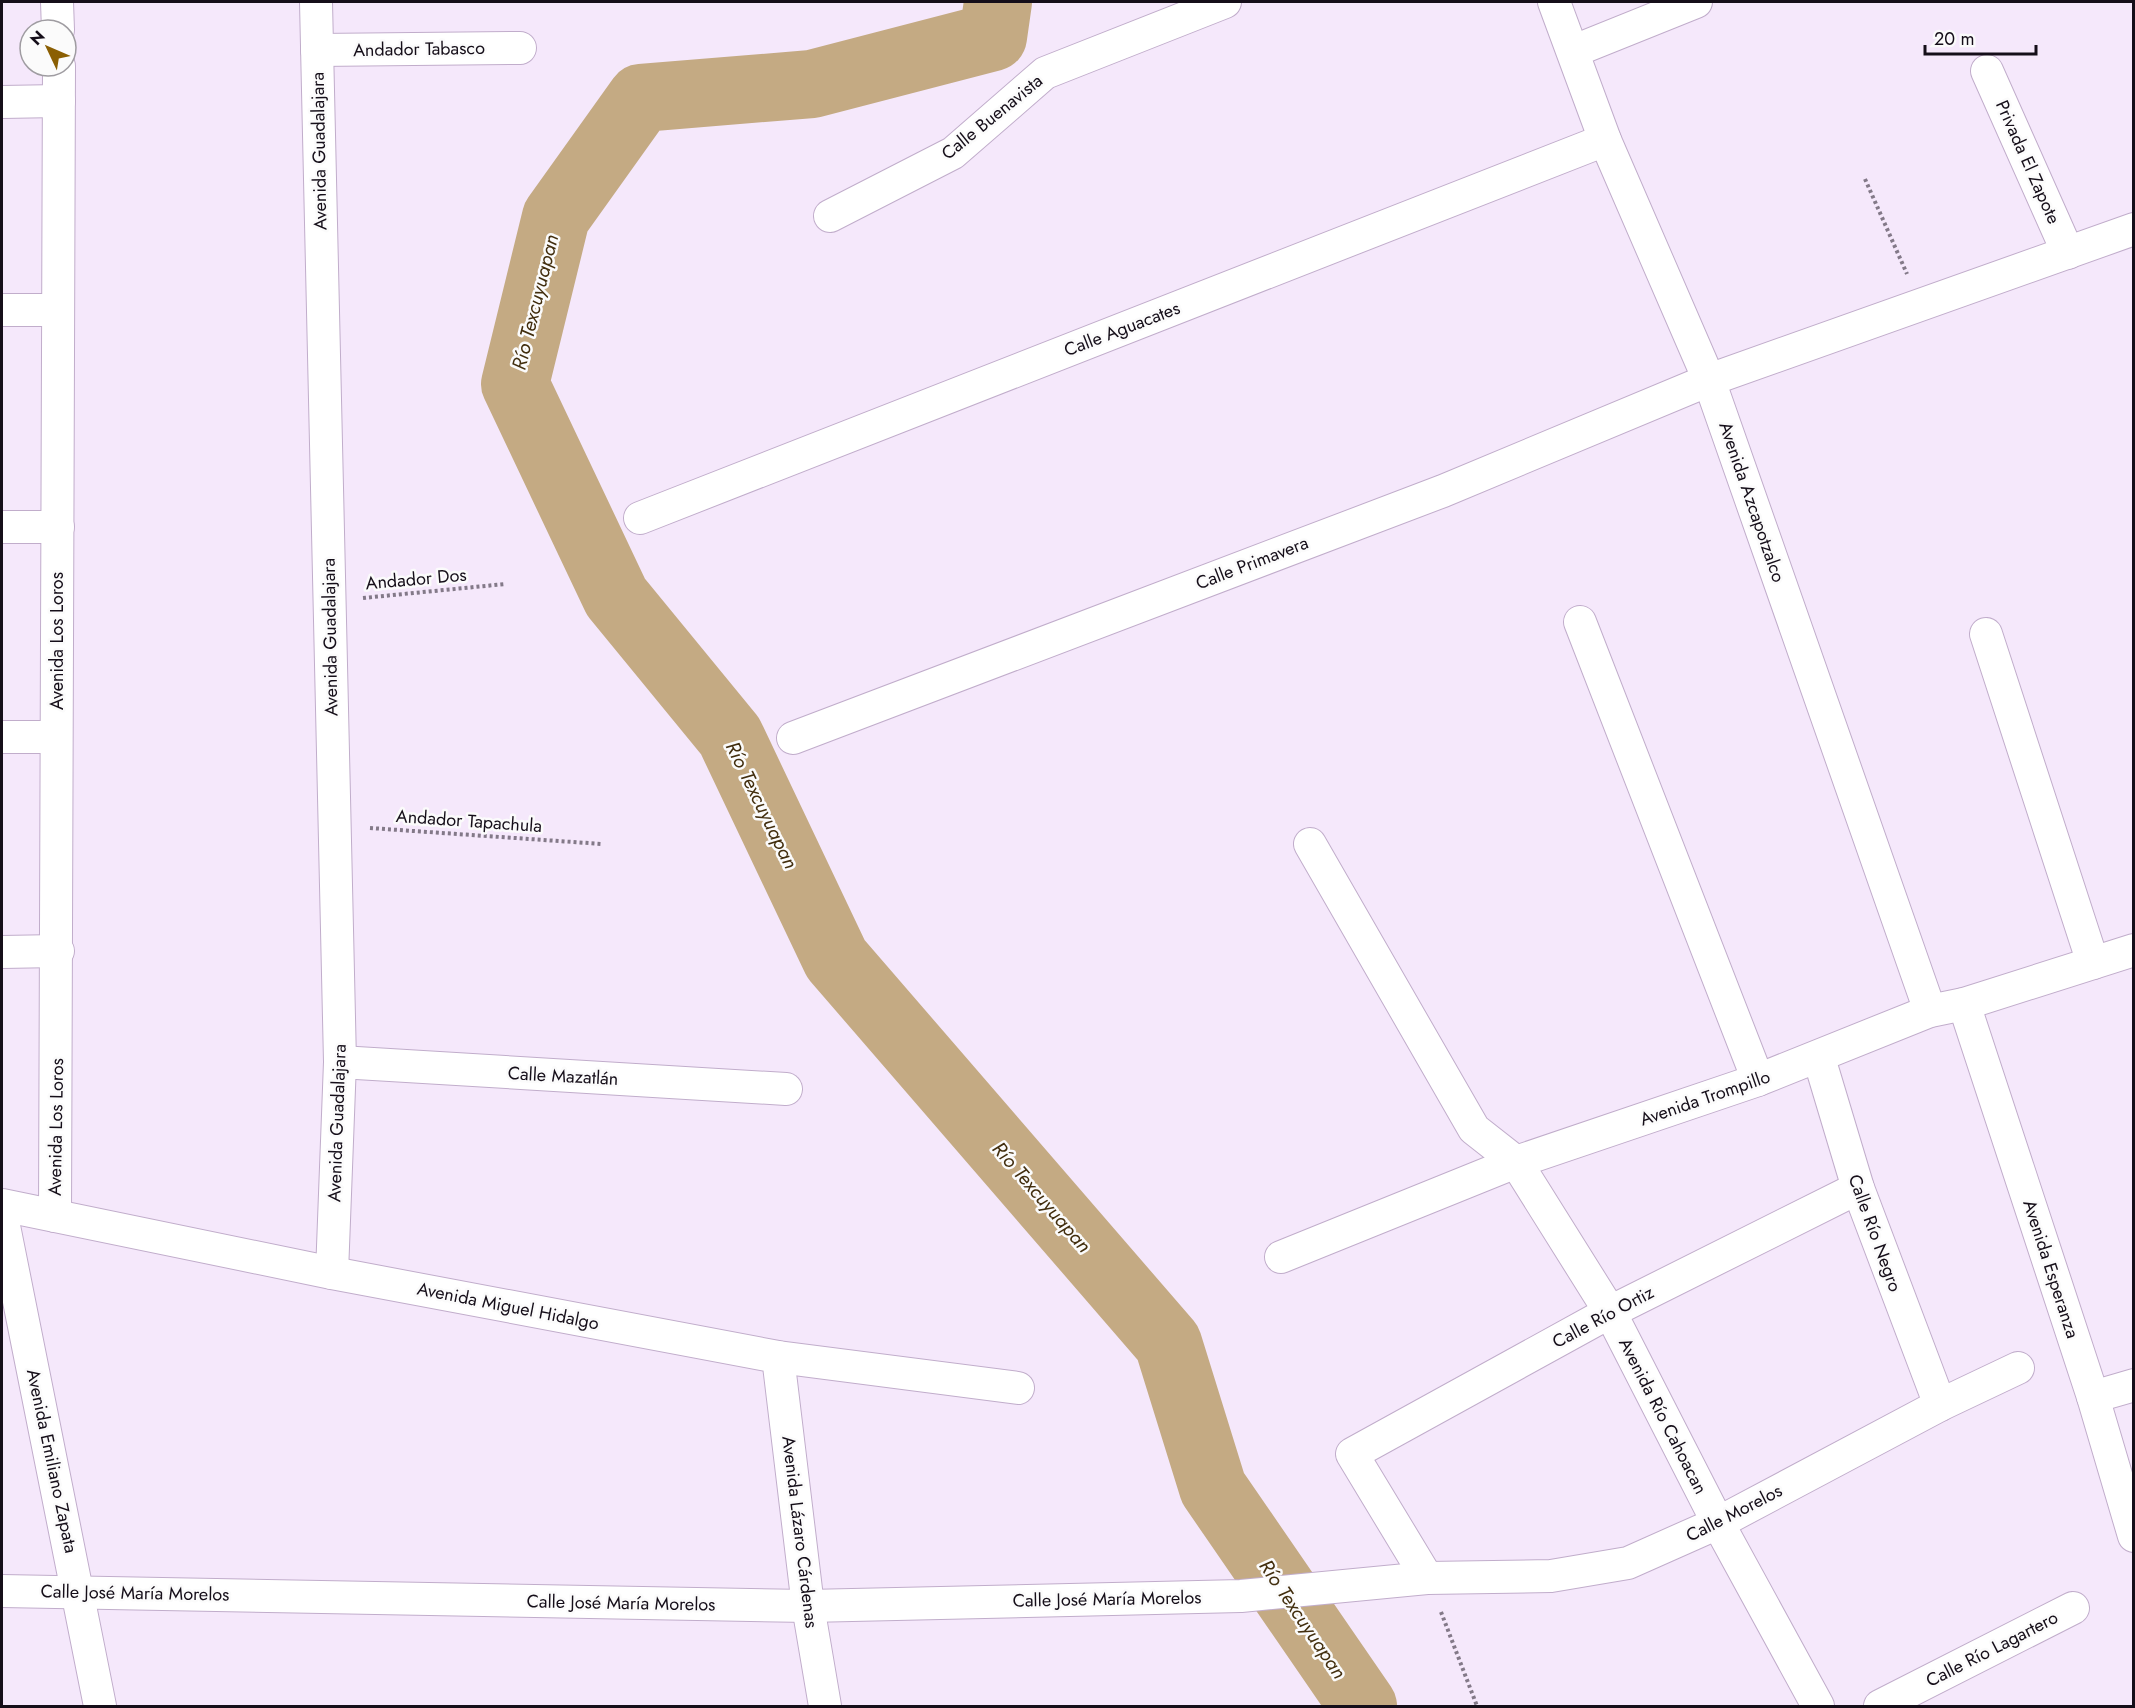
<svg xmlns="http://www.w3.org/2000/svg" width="2135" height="1708" font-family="Jost,sans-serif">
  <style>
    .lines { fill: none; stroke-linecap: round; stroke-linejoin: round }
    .river { stroke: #c4aa83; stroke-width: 68 }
    .street-casing { stroke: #c1adcb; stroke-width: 34 }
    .path { stroke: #837988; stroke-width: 4; stroke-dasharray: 3 3; stroke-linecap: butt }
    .street { stroke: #fff; stroke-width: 32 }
    .labels { text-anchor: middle; stroke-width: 5; stroke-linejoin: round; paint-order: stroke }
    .street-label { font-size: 18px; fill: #150e19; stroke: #fbfbfb }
    .water-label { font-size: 20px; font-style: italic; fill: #422e0e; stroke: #fbfbfb }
  </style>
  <rect width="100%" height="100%" fill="#f5e8fb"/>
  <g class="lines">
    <path class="river" d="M998,2L993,37L812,84L641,98L556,217L515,384L616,597L730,736L836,959L1168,1343L1213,1488L1363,1706"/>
    <defs>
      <g id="street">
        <path d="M57,2L58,30"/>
        <path d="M316,2L340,1062L332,1273"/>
        <path d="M1554,2L1605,140L1709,380L1930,1011"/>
        <path d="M317,50L520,48"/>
        <path d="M1574,51L1696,2"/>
        <path d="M1987,71L2068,253"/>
        <path d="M2,102L59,101"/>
        <path d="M830,216L953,153L1045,73L1225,2"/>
        <path d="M2,310H58"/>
        <path d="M640,518L1605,140"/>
        <path d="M2,527H58"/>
        <path d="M1580,622L1758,1080"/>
        <path d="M1986,634L2093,963"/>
        <path d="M2,737H56"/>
        <path d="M793,738L1443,491L1709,380L2134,229"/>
        <path d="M1310,844L1474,1129L1516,1162L1610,1312L1718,1523L1818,1706"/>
        <path d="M2,952L58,951"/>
        <path d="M1964,1004L2093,1397L2134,1536"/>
        <path d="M1819,1058L1858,1188L1940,1405"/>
        <path d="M340,1062L786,1089"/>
        <path d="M2,1205L332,1273L778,1357L1018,1388"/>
        <path d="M2,1216L100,1706"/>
        <path d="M55,1216L59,66"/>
        <path d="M1281,1257L1516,1162L1758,1080L1930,1011L1964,1004L2134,950"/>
        <path d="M778,1357L808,1606L825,1706"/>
        <path d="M2093,1397L2134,1385"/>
        <path d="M1427,1578L1352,1454L1610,1312L1858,1188"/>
        <path d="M2,1591L808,1606L1241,1596L1427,1578L1551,1576L1628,1563L1718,1523L1940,1405L2018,1368"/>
        <path d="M1880,1706L2073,1608"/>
      </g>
    </defs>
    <use href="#street" class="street-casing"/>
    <g class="path">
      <path d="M1865,179L1907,274"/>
      <path d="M363,598L505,584"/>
      <path d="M370,828L602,844"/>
      <path d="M1441,1612L1477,1706"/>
    </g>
    <use href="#street" class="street"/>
  </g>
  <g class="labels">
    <g class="street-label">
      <text transform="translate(419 49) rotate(-1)" y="6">Andador Tabasco</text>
      <text transform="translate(992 117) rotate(-39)" y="6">Calle Buenavista</text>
      <text transform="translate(319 151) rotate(-91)" y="6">Avenida Guadalajara</text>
      <text transform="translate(2028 162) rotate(66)" y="6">Privada El Zapote</text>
      <text transform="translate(1122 329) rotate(-21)" y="6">Calle Aguacates</text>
      <text transform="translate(1752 502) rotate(71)" y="6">Avenida Azcapotzalco</text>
      <text transform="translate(1252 563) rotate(-21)" y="6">Calle Primavera</text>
      <text transform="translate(416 579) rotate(-5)" y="6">Andador Dos</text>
      <text transform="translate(330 637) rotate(-91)" y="6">Avenida Guadalajara</text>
      <text transform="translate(57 641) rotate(-90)" y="6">Avenida Los Loros</text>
      <text transform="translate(469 821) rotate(4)" y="6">Andador Tapachula</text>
      <text transform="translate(563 1076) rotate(3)" y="6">Calle Mazatlán</text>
      <text transform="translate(1705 1098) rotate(-19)" y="6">Avenida Trompillo</text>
      <text transform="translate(337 1123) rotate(-88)" y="6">Avenida Guadalajara</text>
      <text transform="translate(56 1127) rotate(-89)" y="6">Avenida Los Loros</text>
      <text transform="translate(1875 1233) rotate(70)" y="6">Calle Río Negro</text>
      <text transform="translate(2051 1269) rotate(72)" y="6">Avenida Esperanza</text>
      <text transform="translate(508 1306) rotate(11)" y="6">Avenida Miguel Hidalgo</text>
      <text transform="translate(1603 1317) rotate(-28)" y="6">Calle Río Ortiz</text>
      <text transform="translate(1663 1416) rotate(63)" y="6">Avenida Río Cahoacan</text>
      <text transform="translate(52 1461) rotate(78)" y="6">Avenida Emiliano Zapata</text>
      <text transform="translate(1734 1513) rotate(-27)" y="6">Calle Morelos</text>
      <text transform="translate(800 1532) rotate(83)" y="6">Avenida Lázaro Cárdenas</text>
      <text transform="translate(135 1593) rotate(1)" y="6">Calle José María Morelos</text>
      <text transform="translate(1107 1599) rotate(-1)" y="6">Calle José María Morelos</text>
      <text transform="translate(621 1603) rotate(1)" y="6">Calle José María Morelos</text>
      <text transform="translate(1992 1649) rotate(-27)" y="6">Calle Río Lagartero</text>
    </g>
    <g class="water-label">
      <text transform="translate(535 302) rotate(-76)" y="7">Río Texcuyuapan</text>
      <text transform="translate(762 805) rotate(64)" y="7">Río Texcuyuapan</text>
      <text transform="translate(1042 1197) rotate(49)" y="7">Río Texcuyuapan</text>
      <text transform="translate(1303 1619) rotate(56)" y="7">Río Texcuyuapan</text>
    </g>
  </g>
  <rect width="2135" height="1708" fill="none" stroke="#150e19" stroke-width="6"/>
  <g transform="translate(48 48) rotate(314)"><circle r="28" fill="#fbfbfb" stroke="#9f9ca1" stroke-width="1.5"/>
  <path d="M0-4.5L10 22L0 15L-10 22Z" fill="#8b5f03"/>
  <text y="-9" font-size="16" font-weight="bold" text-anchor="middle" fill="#150e19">N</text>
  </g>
  <path d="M1925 45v9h111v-9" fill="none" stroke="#150e19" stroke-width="3"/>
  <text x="1934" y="45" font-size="18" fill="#150e19" stroke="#fbfbfb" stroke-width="4.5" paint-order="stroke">20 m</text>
</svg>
